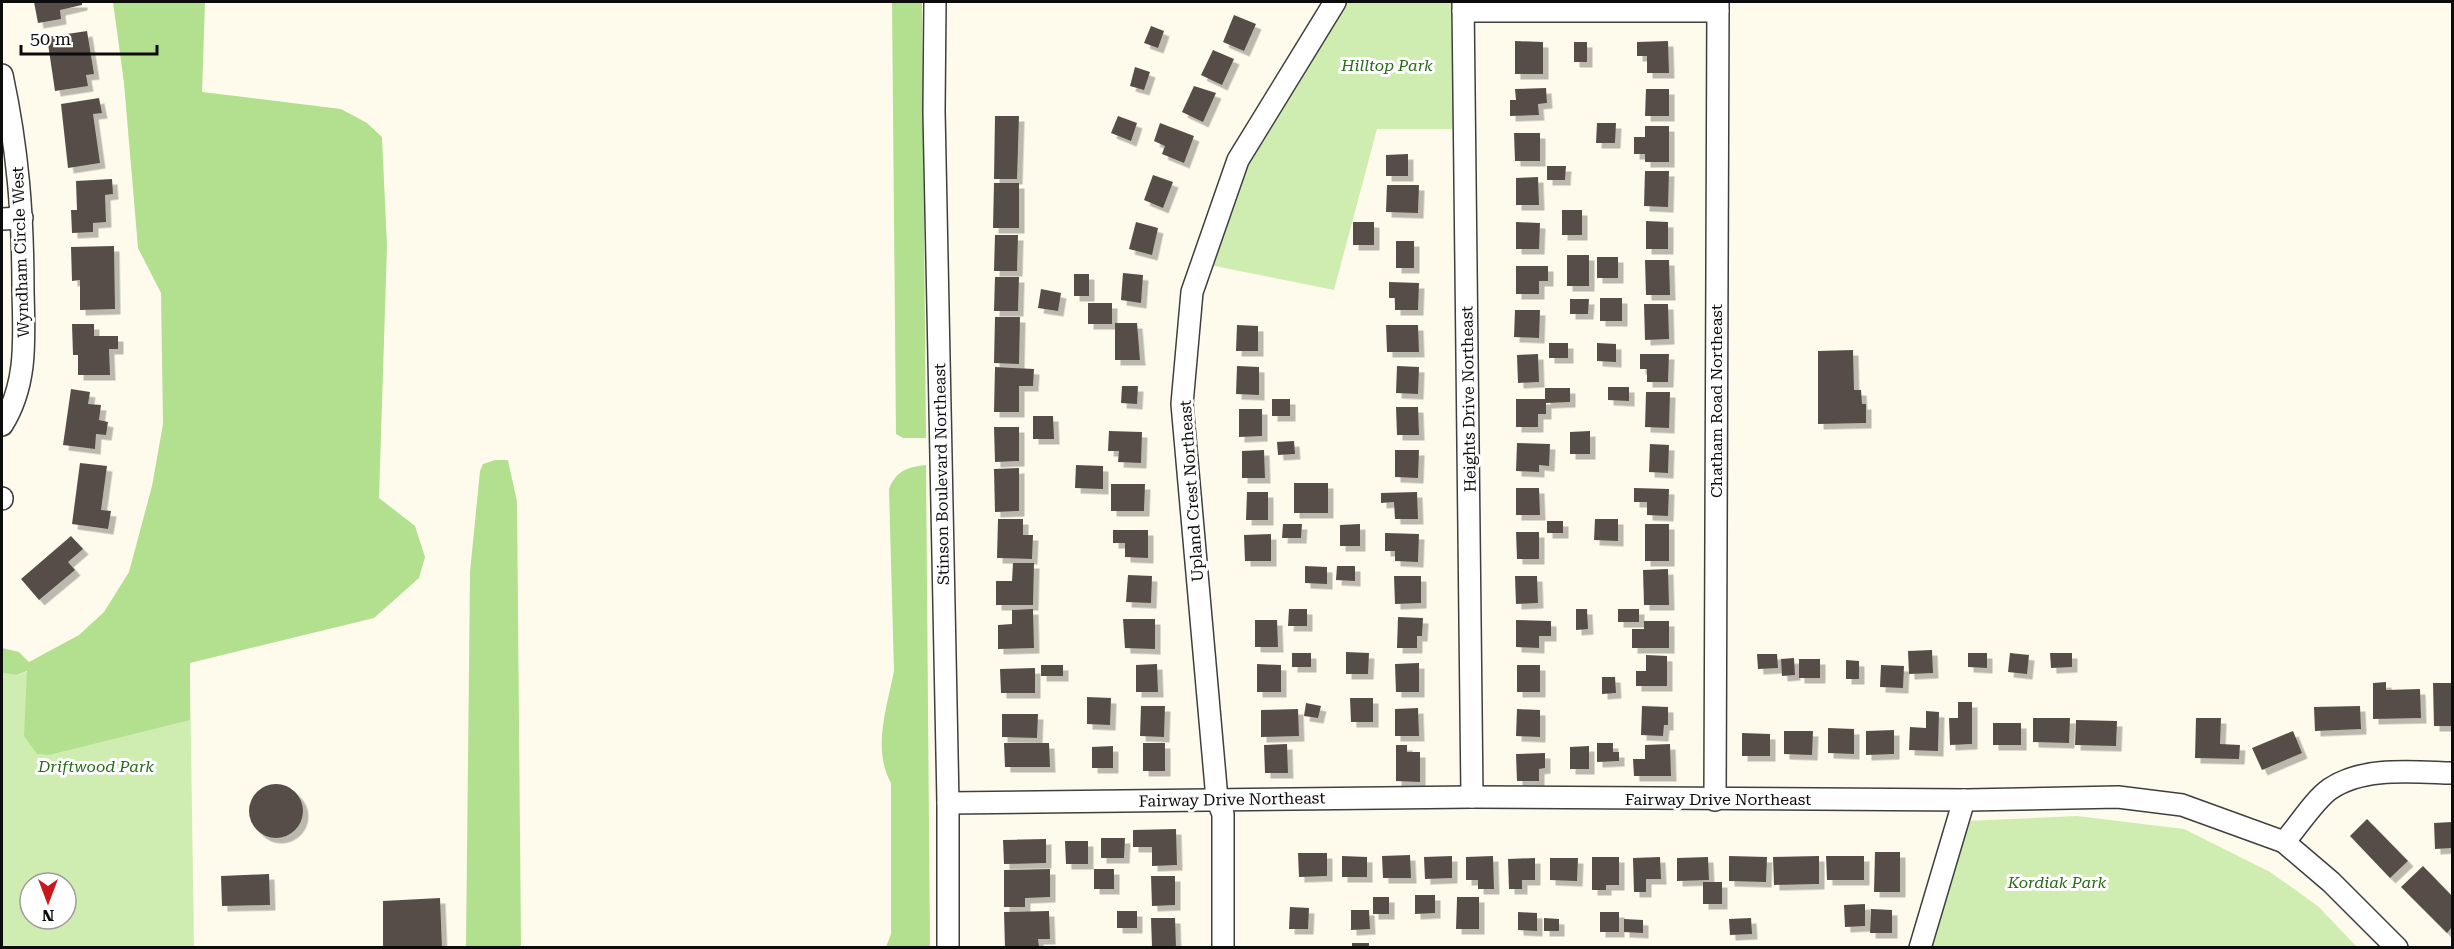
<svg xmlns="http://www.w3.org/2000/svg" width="2454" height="949" font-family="'Roboto Serif',serif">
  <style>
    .green { fill: #d0edb1; fill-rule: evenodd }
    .forest { fill: #b2e08f }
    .building { fill: #564d48; filter: url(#shadow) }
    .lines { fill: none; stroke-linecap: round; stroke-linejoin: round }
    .minor-casing { stroke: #3f3f3f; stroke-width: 24 }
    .minor { stroke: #fff; stroke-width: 21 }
    .labels { text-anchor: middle; stroke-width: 6; stroke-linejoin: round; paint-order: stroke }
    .park-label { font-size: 16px; font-style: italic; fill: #276a17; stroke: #fff }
    .street-label { font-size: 16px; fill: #0c0c0c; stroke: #fff }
  </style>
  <defs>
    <filter id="shadow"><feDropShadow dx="5.5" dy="5.5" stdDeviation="0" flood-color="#0004"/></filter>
  </defs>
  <rect width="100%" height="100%" fill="#fffbec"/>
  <g class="green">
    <path d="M1347,2H1452L1455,129H1377L1334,290L1210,265L1247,167Z"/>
    <path d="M189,608L194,947H2V673L18,675ZM30,883H66V919H30Z"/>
    <path d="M2077,816L2184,829L2270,872L2318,906L2357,947L1930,948L1966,821Z"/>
  </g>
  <g class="forest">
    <path d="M113,2H205L202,92L341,109L367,123L382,137L387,246L379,498L415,526L425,557L419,578L374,618L190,663V720L49,755L37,754L24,736L27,671L17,675L2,673V648L19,652L29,662L79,635L104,612L129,572L152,486L163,424L161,293L138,248L124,83Z"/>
    <path d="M892,2H922L926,438H903L896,434Z"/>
    <path d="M495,460H508L517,502L521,947H466L470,572L480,471L483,464Z"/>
    <path d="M926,465L930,947H886L891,934V783C872,749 887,707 894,671L889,489C896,471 907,467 926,465Z"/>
  </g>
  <g class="building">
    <path d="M34,2H82V5L60,10L61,19L38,23Z"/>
    <path d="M1234,15L1256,24L1244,51L1223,42Z"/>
    <path d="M1151,26L1164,31L1158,48L1144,43Z"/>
    <path d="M87,31L94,74L86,75L88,86L55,91L47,37Z"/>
    <path d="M1515,41L1543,42V74H1515Z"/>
    <path d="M1668,41L1669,73H1647V56H1637V42Z"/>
    <rect x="1574" y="42" width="13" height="20"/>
    <path d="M1213,50L1234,59L1222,85L1201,75Z"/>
    <path d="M1135,67L1150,72L1144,90L1130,86Z"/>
    <path d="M1194,86L1216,93L1203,122L1182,112Z"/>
    <path d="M1546,88L1547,103L1538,104L1539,115L1510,116V100H1516L1515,89Z"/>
    <path d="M1646,89H1669V116H1645Z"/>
    <path d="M99,98L102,113L93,114L100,163L68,168L61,104Z"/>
    <path d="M995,116H1019L1017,179H994Z"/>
    <path d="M1118,116L1137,123L1131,141L1111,133Z"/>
    <path d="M1160,123L1194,136L1184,163L1162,154L1165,146L1154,141Z"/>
    <path d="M1597,123H1616L1615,143H1596Z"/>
    <path d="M1645,126H1669V162H1645V154H1634V137H1645Z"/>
    <path d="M1514,133H1540V161H1515Z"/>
    <path d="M1408,154V176H1386V155Z"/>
    <path d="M1547,166H1566L1565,180H1547Z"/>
    <path d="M1645,171H1669L1668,207L1644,206Z"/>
    <path d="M1153,175L1173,182L1163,208L1144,200Z"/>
    <path d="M1538,177L1539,205H1516V178Z"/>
    <path d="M112,179L113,194L105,195L106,222L93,223V232L72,233L71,210H77L76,181Z"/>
    <path d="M994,183H1019V228H993Z"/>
    <path d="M1387,185H1419L1418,213L1386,212Z"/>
    <rect x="1562" y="210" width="20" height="25"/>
    <path d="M1646,221L1668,222V249H1646Z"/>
    <path d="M1136,222L1158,228L1152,255L1129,249Z"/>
    <rect x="1353" y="222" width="21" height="23"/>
    <path d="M1516,222L1540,223L1539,249H1516Z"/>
    <path d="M995,235H1018L1017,271H994Z"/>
    <rect x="1396" y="241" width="18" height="27"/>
    <path d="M114,246L115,309L80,310V280L72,281L71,247Z"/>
    <rect x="1567" y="255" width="22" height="31"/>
    <rect x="1597" y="257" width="21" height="21"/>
    <path d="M1645,260H1669L1670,295H1646Z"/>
    <path d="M1516,266H1548V281H1539V294H1516Z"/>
    <path d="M1123,273L1143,275L1141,303L1121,300Z"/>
    <rect x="1074" y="274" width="15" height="22"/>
    <path d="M995,277H1019L1018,311H994Z"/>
    <path d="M1389,282L1419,283L1418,310H1395V298H1389Z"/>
    <path d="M1041,289L1061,293L1058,311L1038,308Z"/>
    <rect x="1600" y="298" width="22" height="23"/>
    <path d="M1570,299H1589L1588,314H1570Z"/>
    <rect x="1088" y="303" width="24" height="21"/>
    <path d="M1644,304H1668L1669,339L1645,340Z"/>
    <path d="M1515,310H1540L1539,338L1514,337Z"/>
    <path d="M995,317H1020L1019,364L994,363Z"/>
    <path d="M1115,323H1137L1140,360H1115Z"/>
    <path d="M72,324H94V336H118V349H109L110,375H78V355H73Z"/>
    <path d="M1237,325L1258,326V351H1236Z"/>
    <path d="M1386,325H1418L1419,352H1387Z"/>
    <rect x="1549" y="343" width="19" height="15"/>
    <path d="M1597,343L1616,344V362L1597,361Z"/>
    <path d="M1853,350L1854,390H1861L1862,404H1866V423L1818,424V351Z"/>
    <path d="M1538,354L1539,382L1518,383L1517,355Z"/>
    <path d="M1640,354H1669L1668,382H1647V369H1640Z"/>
    <path d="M1237,366L1259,367V395L1236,394Z"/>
    <path d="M1397,366L1419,367L1418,394L1396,393Z"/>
    <path d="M995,367L1034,369L1033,386H1019V412H994Z"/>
    <path d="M1122,386H1138L1137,404L1121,403Z"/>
    <path d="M1608,387H1629V401L1608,400Z"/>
    <path d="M1545,388H1570V402L1546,403V414H1538V427H1516V399H1545Z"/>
    <path d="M71,389L90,392L88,404L101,405L99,420L108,422L106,435L96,434L95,449L63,445Z"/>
    <path d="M1646,392H1670L1669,428L1645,427Z"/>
    <rect x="1272" y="399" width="18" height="17"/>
    <path d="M1396,407H1418L1419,435H1397Z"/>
    <path d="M1239,409H1262V436L1239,437Z"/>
    <path d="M1033,416H1053L1054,439H1033Z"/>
    <path d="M994,427H1019V461L995,462Z"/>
    <path d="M1109,431L1142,432L1141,463L1118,462L1119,451H1108Z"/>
    <path d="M1590,431V454H1570V432Z"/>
    <path d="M1294,441L1295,454L1278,455L1277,442Z"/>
    <path d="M1517,443L1550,444L1549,466L1539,465V472L1516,471Z"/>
    <path d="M1650,444L1669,445L1668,473L1649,472Z"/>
    <path d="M1264,450L1265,478H1242V451Z"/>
    <path d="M1395,450H1419L1418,478L1395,477Z"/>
    <path d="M80,463L107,466L101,510L111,511L108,529L72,524Z"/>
    <path d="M1076,465L1103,466V489L1075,488Z"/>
    <path d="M1019,468V511L995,512L994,469Z"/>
    <rect x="1294" y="483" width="34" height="30"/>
    <path d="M1111,484H1145L1144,511H1111Z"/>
    <path d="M1516,488H1539L1540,515H1516Z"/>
    <path d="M1634,488L1669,489L1668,516L1647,515V502H1634Z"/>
    <path d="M1247,492H1268V520H1246Z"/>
    <path d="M1417,492L1418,519H1395L1394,502L1381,503V493Z"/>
    <path d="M998,519H1023V535H1033L1032,559L997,558Z"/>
    <path d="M1595,519H1618V541L1594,540Z"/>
    <rect x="1547" y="521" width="16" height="12"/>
    <path d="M1283,524H1302L1301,538H1282Z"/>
    <path d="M1360,524V546H1340V525Z"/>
    <rect x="1645" y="524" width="24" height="37"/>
    <path d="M1113,530H1148V558L1125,557V543H1113Z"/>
    <path d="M1516,532H1539V559H1517Z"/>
    <path d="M1385,533L1419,534L1418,562L1395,561V551H1385Z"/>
    <path d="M1271,534V561H1245L1244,535Z"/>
    <path d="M71,536L83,549L68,562L75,570L39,600L21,579Z"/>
    <path d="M1013,563H1034L1033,605H996V581H1012Z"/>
    <path d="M1305,566L1327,567V584L1305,583Z"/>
    <path d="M1337,566H1355V581L1336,580Z"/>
    <path d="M1668,569L1669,605H1644L1643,570Z"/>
    <path d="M1128,575L1152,576L1151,603L1126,602Z"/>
    <path d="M1394,576H1421V603L1395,604Z"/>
    <path d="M1515,576H1537L1538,603L1516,604Z"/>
    <path d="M1033,609L1034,648L998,649V625L1012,624V610Z"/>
    <path d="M1289,609H1307V626H1288Z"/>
    <path d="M1576,609H1587L1588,629L1576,630Z"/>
    <rect x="1618" y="609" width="21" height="13"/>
    <path d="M1398,617L1423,618L1422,636H1417V648H1397Z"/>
    <path d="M1123,619H1155V649L1125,648Z"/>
    <path d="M1255,620H1277L1278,647H1255Z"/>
    <path d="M1516,620L1551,621V636H1539V648L1516,647Z"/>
    <path d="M1644,621H1669V648H1632V629H1644Z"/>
    <path d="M1932,650L1933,673L1909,674L1908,651Z"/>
    <path d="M1346,652L1369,653L1368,674H1346Z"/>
    <rect x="1292" y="653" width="19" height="14"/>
    <path d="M1968,653H1987V668L1968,667Z"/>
    <path d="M2010,653L2029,655L2027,674L2008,672Z"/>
    <path d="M2050,653H2072V667L2051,668Z"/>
    <path d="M1757,654H1777L1778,668L1758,669Z"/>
    <path d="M1646,655L1667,656V686H1636V671H1646Z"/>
    <path d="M1794,658L1795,675L1782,676L1781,659Z"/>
    <rect x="1799" y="659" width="21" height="19"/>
    <path d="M1846,660L1859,661V679H1846Z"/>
    <path d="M1419,663V692H1396L1395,664Z"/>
    <path d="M1157,664L1158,692H1136V665Z"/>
    <path d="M1257,664L1281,665V692H1257Z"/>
    <rect x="1041" y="665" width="22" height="11"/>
    <rect x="1517" y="665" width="23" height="27"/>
    <path d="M1881,665L1904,666L1903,688L1880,687Z"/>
    <path d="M1035,668V693H1001L1000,669Z"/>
    <path d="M1602,677H1615L1616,693L1602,694Z"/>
    <path d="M2386,682V690L2420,689L2421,718L2373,719V683Z"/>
    <path d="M2433,683H2452V726H2434Z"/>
    <path d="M1087,697L1111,698L1110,725L1087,724Z"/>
    <path d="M1350,698H1373V722H1351Z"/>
    <path d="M1958,702H1972V744L1950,745L1949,718H1958Z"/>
    <path d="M1306,703L1321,706L1318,718L1304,716Z"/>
    <path d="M1141,706H1165L1164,737L1140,736Z"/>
    <path d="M1642,706L1668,707V725H1664L1663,736L1641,735Z"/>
    <path d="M2360,706L2361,729L2315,731L2314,707Z"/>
    <path d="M1418,708L1419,736H1395V709Z"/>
    <path d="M1298,709L1299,736L1261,737V710Z"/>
    <path d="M1517,709L1540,710V737L1516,736Z"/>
    <path d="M1926,711L1939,712L1938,751L1909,750L1910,727L1926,728Z"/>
    <path d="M1002,714H1038L1037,738L1002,737Z"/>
    <path d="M2033,718H2070L2069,743L2033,742Z"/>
    <path d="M2196,718H2221L2220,744L2240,745L2239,759L2195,758Z"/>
    <path d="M2076,720L2117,721L2116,746L2075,745Z"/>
    <rect x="1993" y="723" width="28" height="22"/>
    <path d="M1828,728L1854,729V754L1828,753Z"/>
    <path d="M1894,730V754L1866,755V731Z"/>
    <path d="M1784,731H1813L1812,755L1784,754Z"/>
    <path d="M2293,731L2302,753L2262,770L2252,748Z"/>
    <path d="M1742,733L1770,734V756H1742Z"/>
    <path d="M1004,743H1049L1050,767H1005Z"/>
    <rect x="1143" y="743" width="22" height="28"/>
    <path d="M1597,743H1613V752H1619V761L1597,762Z"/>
    <path d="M1287,744L1288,773H1265L1264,745Z"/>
    <path d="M1670,744L1671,776H1634L1633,759H1645V745Z"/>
    <path d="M1396,745H1407V752H1420V782L1396,781Z"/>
    <path d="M1113,746V768H1092V747Z"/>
    <path d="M1589,746V769H1570V747Z"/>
    <path d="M1545,753V768L1539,769V781H1517L1516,754Z"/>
    <circle cx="276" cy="811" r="27"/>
    <path d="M2367,819L2408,861L2390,878L2350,836Z"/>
    <path d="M2452,822V848L2435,849L2434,823Z"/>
    <path d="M1176,829L1177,865L1152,866V847H1133V830Z"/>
    <path d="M1101,838H1125L1124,858H1101Z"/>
    <path d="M1046,839V863L1004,864L1003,840Z"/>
    <path d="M1065,841H1088V864H1066Z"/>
    <path d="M1875,852H1900V892H1874Z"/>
    <path d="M1298,853H1327V876L1299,877Z"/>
    <path d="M1410,855L1411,878H1383L1382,856Z"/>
    <path d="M1342,856L1367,857V877H1342Z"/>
    <path d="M1452,856V878L1425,879L1424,857Z"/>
    <path d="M1493,856L1494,889H1478V880H1466V857Z"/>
    <path d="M1729,856L1767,857L1766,882L1729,881Z"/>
    <path d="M1819,856V884L1774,885L1773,857Z"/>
    <path d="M1826,856H1864V880H1827Z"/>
    <path d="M1592,857H1619V885H1606V890H1592Z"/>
    <path d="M1660,857L1661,879H1646V892H1634L1633,858Z"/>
    <path d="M1708,857L1709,880L1677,881V858Z"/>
    <path d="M1535,858V880H1522V889H1509L1508,859Z"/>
    <path d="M1550,858H1578L1577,881L1550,880Z"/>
    <path d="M2423,866L2452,896V927L2447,933L2401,887Z"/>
    <path d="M1050,869V897L1025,898V907H1004V870Z"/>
    <rect x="1094" y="869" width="20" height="20"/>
    <path d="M269,874L270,905L222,906L221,876Z"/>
    <path d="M1151,876H1175V905L1152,906Z"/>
    <rect x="1703" y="882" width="19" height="22"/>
    <path d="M1415,895H1435V913L1415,914Z"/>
    <rect x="1373" y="897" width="16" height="17"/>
    <path d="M1457,897H1479V929H1456Z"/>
    <path d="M440,898L442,948H383V901Z"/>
    <path d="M1865,904V926L1845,927L1844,905Z"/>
    <path d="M1290,907L1309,908L1308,929H1289Z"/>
    <path d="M1871,909L1892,910V933H1870Z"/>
    <path d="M1351,910H1369L1370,929L1351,930Z"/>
    <path d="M1049,911L1050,939H1038L1039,947L1005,948L1004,912Z"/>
    <rect x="1117" y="911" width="20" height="17"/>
    <path d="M1518,912L1537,913V931L1518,930Z"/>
    <rect x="1600" y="912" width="19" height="20"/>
    <path d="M1151,918H1175L1176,947H1152Z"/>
    <path d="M1544,918L1559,919V931H1544Z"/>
    <path d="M1751,918L1752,934L1730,935L1729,919Z"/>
    <path d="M1624,919L1643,920V933L1624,932Z"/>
    <rect x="1352" y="943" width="17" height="5"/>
  </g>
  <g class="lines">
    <defs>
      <g id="minor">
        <path d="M935,2L934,111L948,803V948"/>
        <path d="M1463,2L1472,797"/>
        <path d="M1463,11H1718"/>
        <path d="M2,75C18,150 23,215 23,291C24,338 28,384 2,425"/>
        <path d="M2,219L22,218"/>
        <path d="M2,498V499"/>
        <path d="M1715,800L1718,2"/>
        <path d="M948,803L1472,797L1967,800L2118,797L2182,805L2284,842L2331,882L2397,948"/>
        <path d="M2284,842C2297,828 2314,800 2330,789C2363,766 2414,772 2452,773"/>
        <path d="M1223,948V814L1217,799L1182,404L1192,292L1238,160L1335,2"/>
        <path d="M1920,948L1964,800"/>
      </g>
    </defs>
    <use href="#minor" class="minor-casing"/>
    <use href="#minor" class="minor"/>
  </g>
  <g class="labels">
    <g class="park-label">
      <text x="1387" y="71">Hilltop Park</text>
      <text x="96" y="772">Driftwood Park</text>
      <text x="2057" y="888">Kordiak Park</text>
    </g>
    <g class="street-label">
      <text transform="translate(20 252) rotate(-92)" y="6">Wyndham Circle West</text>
      <text transform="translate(1468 399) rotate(-91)" y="6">Heights Drive Northeast</text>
      <text transform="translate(1716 401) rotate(-90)" y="6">Chatham Road Northeast</text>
      <text transform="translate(941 474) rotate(-91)" y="6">Stinson Boulevard Northeast</text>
      <text transform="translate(1191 491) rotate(-94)" y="6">Upland Crest Northeast</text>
      <text transform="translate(1232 799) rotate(-1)" y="6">Fairway Drive Northeast</text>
      <text x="1718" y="805">Fairway Drive Northeast</text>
    </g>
  </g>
  <rect width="2454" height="949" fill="none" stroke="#0c0c0c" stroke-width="6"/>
  <g transform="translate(48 901) rotate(180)"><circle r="28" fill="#ffffff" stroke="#9e9e9e" stroke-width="1.5"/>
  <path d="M0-4.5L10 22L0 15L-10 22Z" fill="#ca171d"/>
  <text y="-9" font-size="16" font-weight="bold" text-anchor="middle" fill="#0c0c0c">N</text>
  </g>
  <path d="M21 45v9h136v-9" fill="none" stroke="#0c0c0c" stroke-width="3"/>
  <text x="30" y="45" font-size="18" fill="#0c0c0c" stroke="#ffffff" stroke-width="4.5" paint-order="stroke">50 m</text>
</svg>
